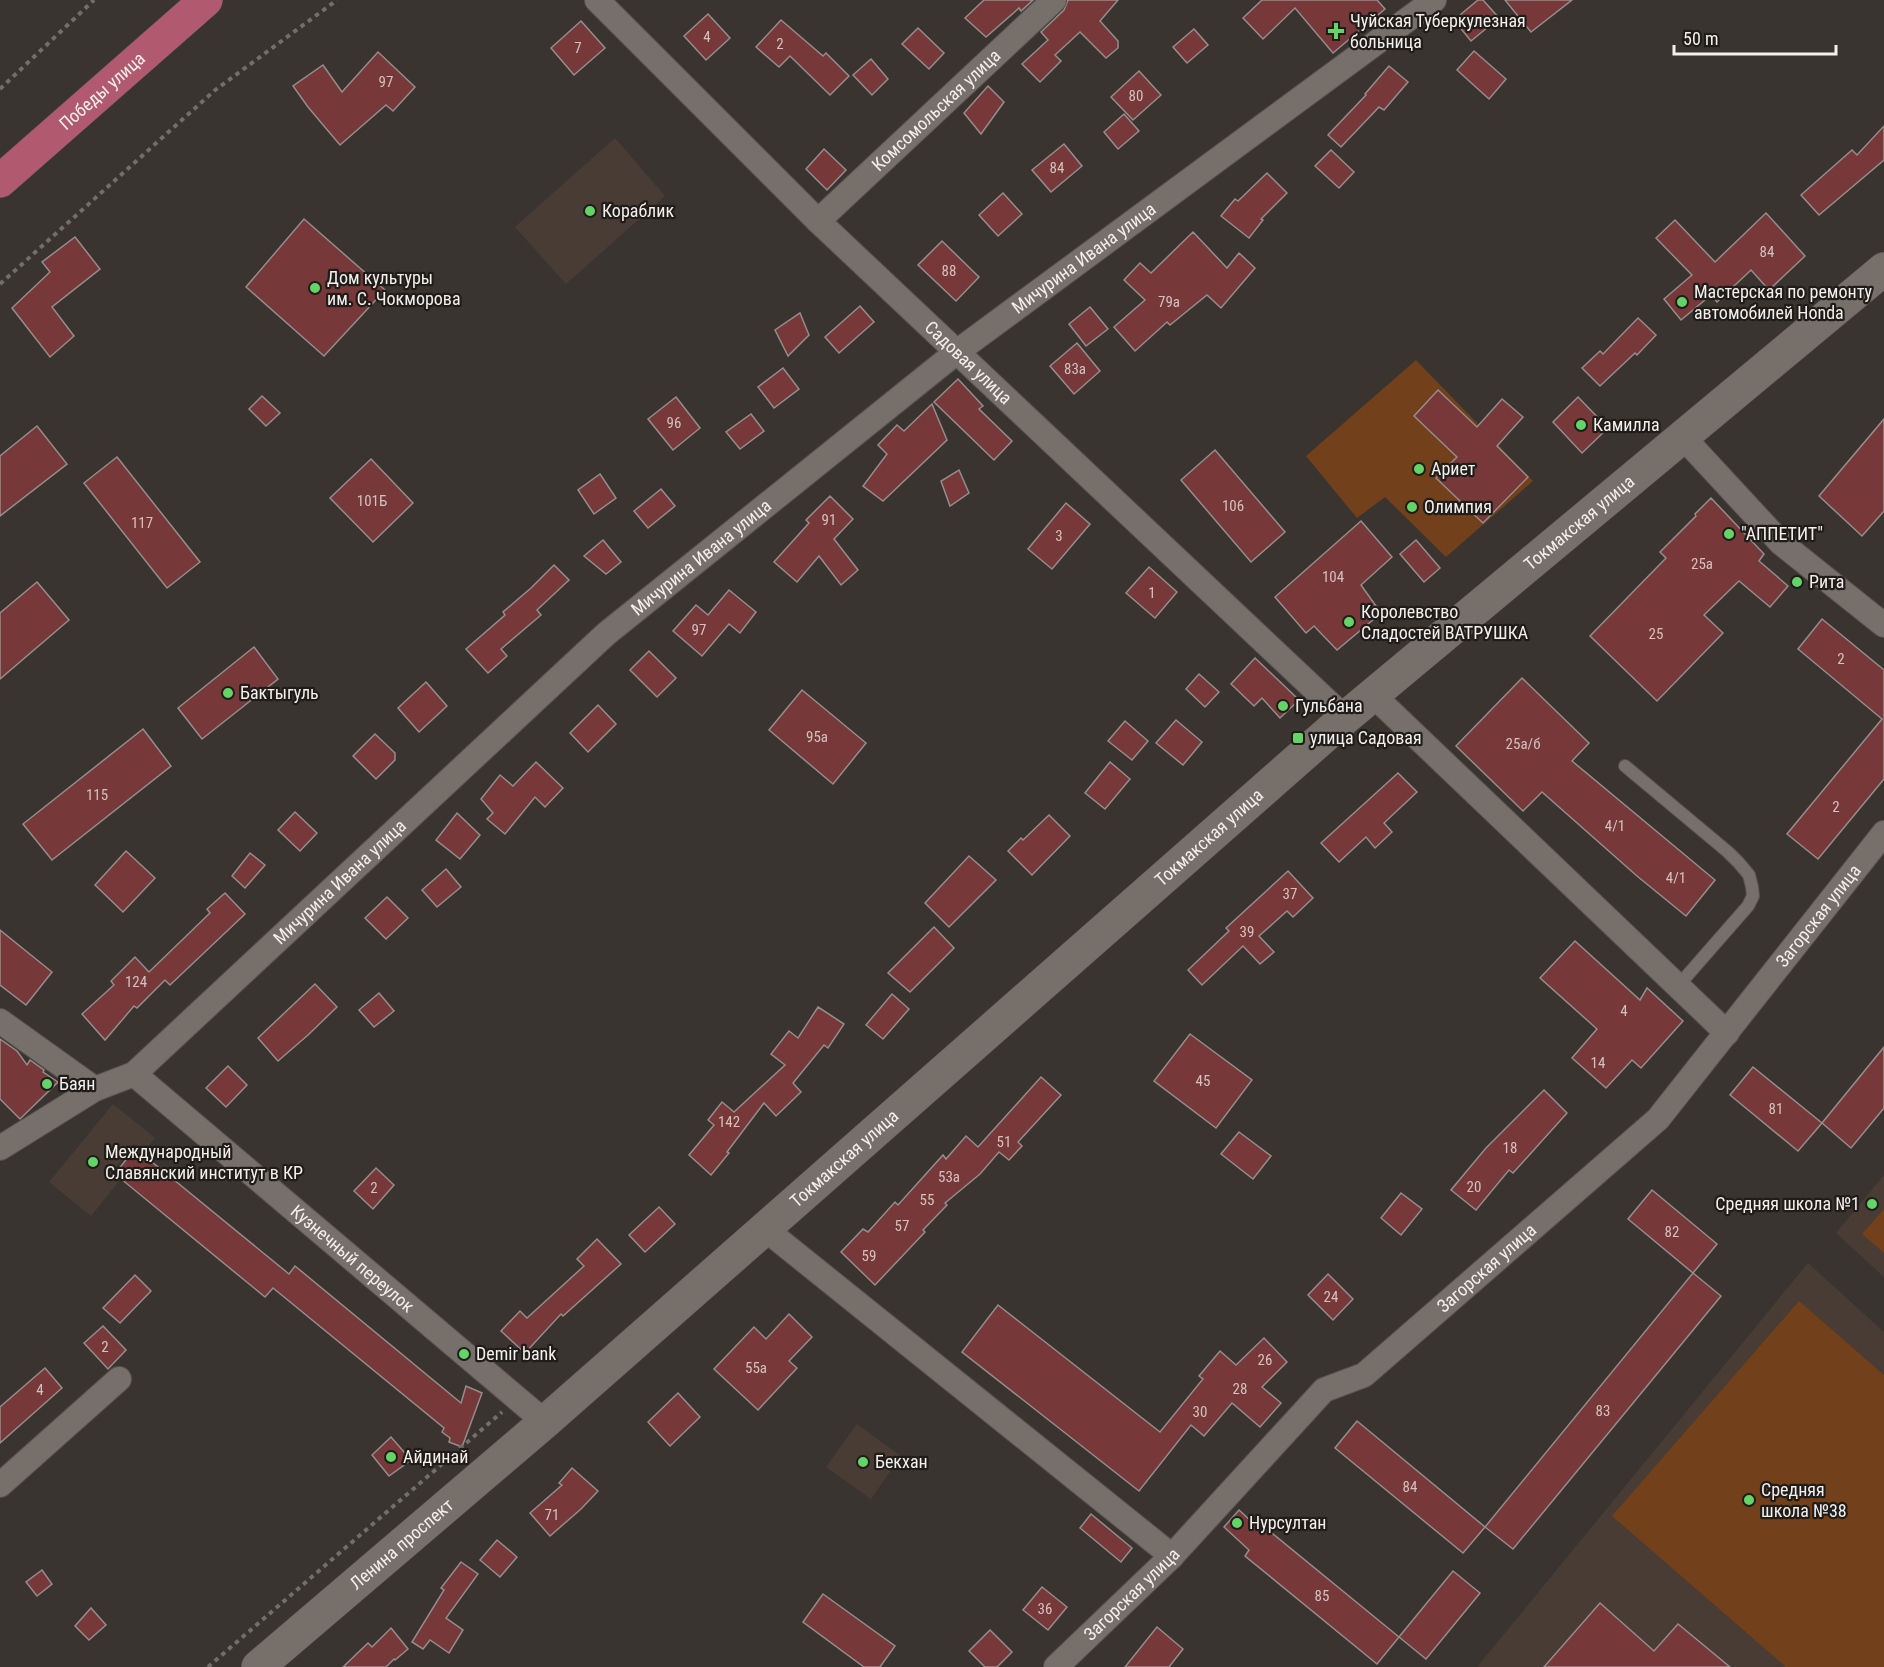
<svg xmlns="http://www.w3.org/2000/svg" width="1884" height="1667" font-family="'Roboto Condensed',sans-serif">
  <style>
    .built { fill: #483c34 }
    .green { fill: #72401a }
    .building { fill: #763839; stroke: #968c8c; stroke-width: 1.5 }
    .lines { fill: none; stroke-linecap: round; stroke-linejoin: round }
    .lane-casing { stroke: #58534f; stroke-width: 14 }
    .street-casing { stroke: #58534f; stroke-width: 26 }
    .secondary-casing { stroke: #58534f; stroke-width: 34 }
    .primary-casing { stroke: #58534f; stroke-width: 34 }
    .path { stroke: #736e6a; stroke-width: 4; stroke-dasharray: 4.5 4.5; stroke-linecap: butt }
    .lane { stroke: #766f6a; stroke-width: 12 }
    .street { stroke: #766f6a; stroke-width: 24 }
    .secondary { stroke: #766f6a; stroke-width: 33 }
    .primary { stroke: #b1596f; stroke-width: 33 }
    .poi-dot { fill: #64d468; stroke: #1f1c1a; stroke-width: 2 }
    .labels { text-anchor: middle; stroke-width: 4.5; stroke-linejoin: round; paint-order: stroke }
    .number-label { font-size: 15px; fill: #d4c1bf }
    .poi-label { font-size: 18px; fill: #f3efec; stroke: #1f1c1a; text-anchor: start }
    .street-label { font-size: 18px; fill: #f3efec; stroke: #1f1c1a }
  </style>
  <rect width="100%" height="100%" fill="#3a3430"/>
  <g class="built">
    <path d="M615,138L665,196L566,284L515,227Z"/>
    <path d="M113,1104L155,1138L144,1151L134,1144L111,1173L120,1180L91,1216L49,1182Z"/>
    <path d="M1884,1175V1277L1836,1233Z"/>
    <path d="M1808,1263L1884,1332V1667H1477Z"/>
    <path d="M857,1424L901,1456L871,1499L826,1467Z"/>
  </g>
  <g class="green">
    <path d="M1416,360L1533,481L1446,557L1385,497L1357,518L1306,456Z"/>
    <path d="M1884,1209V1253L1862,1234Z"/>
    <path d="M1799,1301L1884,1375V1667H1786L1612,1516Z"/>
  </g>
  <g class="building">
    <path d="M984,0H1033L1021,11L1019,8L986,37L965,18Z"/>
    <path d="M1068,0H1118L1100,21L1118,41V48L1106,58L1080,32L1055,55L1061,61L1040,82L1022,64L1048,40L1041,32L1064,10Z"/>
    <path d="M1262,0H1377L1385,9L1333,53L1295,8L1263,39L1243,18Z"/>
    <path d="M1478,0H1483L1499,18L1471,41L1454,20Z"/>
    <path d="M1505,0H1572L1531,32Z"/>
    <path d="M708,14L730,38L706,60L684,36Z"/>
    <path d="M781,20L823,56L826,53L849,76L830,95L790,56L779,67L756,47Z"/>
    <path d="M581,21L605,48L574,75L551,48Z"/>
    <path d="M918,28L944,53L929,69L902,44Z"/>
    <path d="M1194,29L1208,45L1187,63L1173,47Z"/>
    <path d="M1474,51L1506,79L1489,99L1457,70Z"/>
    <path d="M378,52L415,87L393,111L386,105L340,145L308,107L293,86L323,65L342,92Z"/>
    <path d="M871,59L888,79L872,95L853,75Z"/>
    <path d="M1389,66L1408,82L1384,110L1379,107L1341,147L1328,135L1366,95L1365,94Z"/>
    <path d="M1139,71L1161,95L1133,120L1111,97Z"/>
    <path d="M988,86L1004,102L981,134L964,113Z"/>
    <path d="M1124,114L1139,131L1118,149L1104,132Z"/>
    <path d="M1884,126V160L1819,215L1801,195L1852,150L1857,155Z"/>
    <path d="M1064,144L1082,166L1051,192L1032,170Z"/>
    <path d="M824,149L846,170L827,190L806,169Z"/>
    <path d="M1331,150L1354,172L1339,188L1315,166Z"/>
    <path d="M1267,173L1287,193L1261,219L1263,220L1249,238L1221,216L1235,199L1238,201Z"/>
    <path d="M1003,193L1022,214L998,236L979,215Z"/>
    <path d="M1766,213L1805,256L1769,290L1751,270L1717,302L1711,295L1681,320L1664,299L1692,275L1656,238L1675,220L1715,262Z"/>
    <path d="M304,219L385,290L324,356L246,287Z"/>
    <path d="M1193,232L1227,268L1239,253L1255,268L1221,308L1207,295L1170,325L1167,322L1135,351L1114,327L1145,300L1124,280L1140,263L1151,273Z"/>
    <path d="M75,237L100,269L52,307L74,336L50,357L12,308L50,272L42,262Z"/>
    <path d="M942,241L979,277L956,301L918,265Z"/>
    <path d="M860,306L874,322L839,353L825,337Z"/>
    <path d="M1090,307L1108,329L1086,346L1069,324Z"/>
    <path d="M800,313L809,335L788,356L775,330Z"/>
    <path d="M1638,318L1656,335L1637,355L1635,353L1600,386L1582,368L1600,351L1603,354Z"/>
    <path d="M1077,343L1100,371L1074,394L1050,366Z"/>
    <path d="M783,368L799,389L774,408L758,387Z"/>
    <path d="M958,379L983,406L979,409L1012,441L994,460L934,402Z"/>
    <path d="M1438,390L1477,427L1502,399L1523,417L1497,446L1528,477L1483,523L1436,478L1457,457L1414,416Z"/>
    <path d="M262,396L280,413L266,426L249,409Z"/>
    <path d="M676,397L700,428L673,450L648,419Z"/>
    <path d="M1578,397L1608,428L1582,453L1553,422Z"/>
    <path d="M932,404L947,440L883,501L863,486L887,454L878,445L897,425L904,431Z"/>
    <path d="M751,414L764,431L740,449L726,432Z"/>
    <path d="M1884,419V511L1862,536L1819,496Z"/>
    <path d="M37,426L67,464L0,516V456Z"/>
    <path d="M1215,450L1285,532L1251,562L1181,480Z"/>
    <path d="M117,457L200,562L167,588L84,483Z"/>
    <path d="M371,459L413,503L373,542L330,498Z"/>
    <path d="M959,470L969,493L950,506L941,481Z"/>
    <path d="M600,474L616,498L594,514L578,490Z"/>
    <path d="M661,489L675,506L648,528L634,511Z"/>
    <path d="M830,496L853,519L834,539L858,570L841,585L819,556L797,582L774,562L809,523L806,520Z"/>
    <path d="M1711,498L1764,554L1759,561L1788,586L1770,607L1739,581L1704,615L1723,633L1657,701L1590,636L1666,558L1660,552L1696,516L1695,514Z"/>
    <path d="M1066,503L1090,524L1052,569L1028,549Z"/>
    <path d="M1361,521L1392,557L1361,585L1381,613L1337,650L1314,626L1306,633L1275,597Z"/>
    <path d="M603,540L621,562L606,574L584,556Z"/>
    <path d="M1416,540L1440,568L1424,582L1400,554Z"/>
    <path d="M554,565L569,580L537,610L541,615L501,649L507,656L488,673L466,649L505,615L503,612L531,588Z"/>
    <path d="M1149,567L1177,592L1155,618L1126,593Z"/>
    <path d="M37,582L69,620L0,679V613Z"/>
    <path d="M729,590L756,612L740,633L729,624L702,656L673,631L696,605L708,615Z"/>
    <path d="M1822,619L1884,670V779L1818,859L1787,834L1882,719L1798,649Z"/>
    <path d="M254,647L278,679L202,739L178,708Z"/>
    <path d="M649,651L676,678L657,697L630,670Z"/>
    <path d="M1255,658L1299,700L1280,718L1262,698L1254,706L1231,684Z"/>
    <path d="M1199,674L1219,692L1205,707L1186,689Z"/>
    <path d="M1522,678L1589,743L1572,761L1715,880L1686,916L1637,876L1542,792L1523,811L1456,746Z"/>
    <path d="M426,682L447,706L419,732L398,708Z"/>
    <path d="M802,690L866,743L833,784L769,730Z"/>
    <path d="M598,705L616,724L588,752L570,733Z"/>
    <path d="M1176,720L1202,742L1183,765L1156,743Z"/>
    <path d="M1125,721L1148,741L1132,760L1108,741Z"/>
    <path d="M143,729L171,766L52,860L23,824Z"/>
    <path d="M375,734L395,753V760L376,779L353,756Z"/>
    <path d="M536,762L563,788L545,807L535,797L505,834L487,819L493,813L481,799L500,775L513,786Z"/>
    <path d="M1110,762L1130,779L1105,809L1085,793Z"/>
    <path d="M1398,773L1417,792L1384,823L1392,832L1375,848L1366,837L1339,862L1321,843Z"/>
    <path d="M295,812L317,833L300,851L278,830Z"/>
    <path d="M457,813L480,835L460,859L436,840Z"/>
    <path d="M1049,815L1070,836L1032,875L1008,851L1021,838L1023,840Z"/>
    <path d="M126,851L155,878L123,912L95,885Z"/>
    <path d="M250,853L265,865L245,888L232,876Z"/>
    <path d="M969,856L996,880L949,927L925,903Z"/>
    <path d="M446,869L461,887L437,907L422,890Z"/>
    <path d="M1288,871L1313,898L1293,917L1287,911L1259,936L1274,952L1260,964L1243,946L1202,985L1188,970L1229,931L1226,928Z"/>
    <path d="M225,893L245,914L170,985L165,980L137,1008L134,1006L105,1040L82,1014L114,985L111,981L135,957L149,972L210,913L207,909Z"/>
    <path d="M387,897L408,918L386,939L365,918Z"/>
    <path d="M934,927L954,948L910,992L888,973Z"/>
    <path d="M0,930L52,972L26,1005L0,985Z"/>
    <path d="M1575,941L1640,1000L1647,988L1683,1021L1641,1068L1632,1060L1606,1088L1572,1058L1597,1029L1540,978Z"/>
    <path d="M315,984L337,1007L308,1035L278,1061L258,1038Z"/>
    <path d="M379,993L394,1011L374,1027L359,1010Z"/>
    <path d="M892,994L909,1009L883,1039L866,1025Z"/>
    <path d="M818,1007L844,1024L828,1048L824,1045L793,1083L801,1092L776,1116L764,1103L727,1152L729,1153L711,1175L689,1155L714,1125L708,1120L722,1102L734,1112L785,1065L771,1054L789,1031L798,1038Z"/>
    <path d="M1190,1034L1252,1080L1216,1128L1154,1081Z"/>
    <path d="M0,1039L17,1051L27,1065L30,1060L44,1070L43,1072L58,1082L20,1119L0,1099Z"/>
    <path d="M1884,1047V1108L1851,1148L1822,1123Z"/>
    <path d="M228,1066L247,1085L226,1107L206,1088Z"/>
    <path d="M1753,1067L1822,1123L1798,1151L1730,1095Z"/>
    <path d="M1041,1077L1061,1095L1018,1142L1022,1146L1009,1160L999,1152L980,1174L945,1203L947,1205L923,1230L925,1232L875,1285L841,1252L863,1229L868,1232L895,1202L898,1205L943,1155L946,1159L966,1136L978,1147Z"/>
    <path d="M1544,1090L1567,1113L1513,1173L1509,1170L1476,1210L1451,1190L1486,1148Z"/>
    <path d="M1239,1132L1271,1156L1253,1179L1221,1154Z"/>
    <path d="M135,1148L289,1274L295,1266L461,1403L466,1386L482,1393L462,1447L449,1442L450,1438L442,1432L444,1428L273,1288L265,1297L115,1174Z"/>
    <path d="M376,1168L394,1185L373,1209L354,1191Z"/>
    <path d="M1652,1190L1717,1244L1693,1273L1628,1219Z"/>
    <path d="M1401,1193L1422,1209L1401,1235L1381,1218Z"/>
    <path d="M659,1207L675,1224L645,1252L629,1235Z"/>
    <path d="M597,1239L621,1264L563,1316L561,1314L525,1353L501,1331L520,1311L527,1318L584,1266L577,1259Z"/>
    <path d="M1693,1273L1721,1296L1513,1549L1485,1527Z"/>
    <path d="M1328,1274L1353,1299L1333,1320L1308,1295Z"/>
    <path d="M135,1275L151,1291L120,1323L103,1308Z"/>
    <path d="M998,1305L1160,1432L1203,1379L1199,1376L1220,1351L1236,1365L1264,1338L1287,1362L1262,1387L1281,1403L1260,1427L1232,1403L1204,1436L1191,1425L1139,1491L962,1352Z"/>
    <path d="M789,1314L812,1337L789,1361L797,1368L758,1410L714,1369L754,1327L766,1339Z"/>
    <path d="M103,1326L126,1350L108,1369L84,1343Z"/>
    <path d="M45,1368L62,1388L0,1443V1407Z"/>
    <path d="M678,1393L700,1417L670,1446L648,1422Z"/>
    <path d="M1357,1421L1485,1527L1463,1553L1335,1448Z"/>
    <path d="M391,1437L411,1460L389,1476L372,1455Z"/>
    <path d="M572,1468L598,1491L581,1509L550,1536L530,1513L562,1485L559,1483Z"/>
    <path d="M1239,1510L1264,1533L1267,1529L1399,1637L1377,1664L1245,1556L1249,1550L1224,1527Z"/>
    <path d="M1091,1514L1132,1548L1121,1562L1080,1528Z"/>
    <path d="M497,1540L517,1557L500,1577L480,1560Z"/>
    <path d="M461,1562L478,1574L446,1618L463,1630L449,1653L430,1640L423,1649L412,1642L444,1590L441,1588Z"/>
    <path d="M42,1570L52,1584L37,1596L26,1582Z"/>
    <path d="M1453,1571L1480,1593L1426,1659L1399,1637Z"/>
    <path d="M1042,1587L1067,1607L1048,1630L1023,1610Z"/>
    <path d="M823,1594L895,1646L880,1667H864L803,1622Z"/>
    <path d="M1600,1603L1654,1651L1678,1624L1730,1667H1544Z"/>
    <path d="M91,1608L106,1625L89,1640L75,1626Z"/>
    <path d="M1157,1627L1183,1649L1169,1667H1125Z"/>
    <path d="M391,1628L408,1649L395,1660L394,1659L386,1667H343L368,1643L372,1647Z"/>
    <path d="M990,1630L1012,1652L997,1667H985L969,1651Z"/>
  </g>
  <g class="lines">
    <defs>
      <path id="lane" d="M1625,766L1728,852L1739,863L1749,875L1752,887L1753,896L1748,906L1678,986"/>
      <g id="street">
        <path id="s1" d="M597,0L818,221L1345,718"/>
        <path id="s2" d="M818,221L1054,0"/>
        <path d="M1682,436L1781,543L1884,625"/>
        <path d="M1373,695L1727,1033"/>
        <path d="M0,1021L95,1089"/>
        <path id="s3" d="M134,1074L545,1422"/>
        <path id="s4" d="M0,1148L95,1089L134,1074L606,634L958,351L1434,0"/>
        <path d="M765,1229L1172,1556"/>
        <path d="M0,1485L119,1379"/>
        <path id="s5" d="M1056,1667L1172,1556L1324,1390L1364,1375L1658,1119L1884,833"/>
      </g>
      <g id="secondary">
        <path id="s6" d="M258,1667L545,1422L1345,718L1884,269"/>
      </g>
      <g id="primary">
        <path id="s7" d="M0,181L206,0"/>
      </g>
    </defs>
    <use href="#lane" class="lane-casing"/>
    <use href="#street" class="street-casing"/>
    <use href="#secondary" class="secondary-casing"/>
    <use href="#primary" class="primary-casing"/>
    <g class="path">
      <path d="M0,89L94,0"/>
      <path d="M0,284L214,91L337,0"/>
      <path d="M208,1667L502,1412"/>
    </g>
    <use href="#lane" class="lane"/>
    <use href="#street" class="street"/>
    <use href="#secondary" class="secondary"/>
    <use href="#primary" class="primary"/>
  </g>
  <g class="poi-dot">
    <path d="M1333 22h6v6h6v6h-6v6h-6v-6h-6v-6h6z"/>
    <circle cx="590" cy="211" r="6"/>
    <circle cx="315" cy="288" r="6"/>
    <circle cx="1682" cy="302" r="6"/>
    <circle cx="1581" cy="425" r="6"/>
    <circle cx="1419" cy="469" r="6"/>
    <circle cx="1412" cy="507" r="6"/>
    <circle cx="1729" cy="534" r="6"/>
    <circle cx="1797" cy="582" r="6"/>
    <circle cx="1349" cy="622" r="6"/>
    <circle cx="228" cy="693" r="6"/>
    <circle cx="1283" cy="706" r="6"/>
    <rect x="1292" y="732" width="12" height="12" rx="3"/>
    <circle cx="47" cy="1084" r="6"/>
    <circle cx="93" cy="1162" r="6"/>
    <circle cx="1872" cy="1204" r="6"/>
    <circle cx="464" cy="1354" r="6"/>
    <circle cx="391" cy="1457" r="6"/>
    <circle cx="863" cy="1462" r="6"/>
    <circle cx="1749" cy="1500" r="6"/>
    <circle cx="1237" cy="1523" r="6"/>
  </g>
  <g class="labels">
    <g class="number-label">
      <text x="707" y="42">4</text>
      <text x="780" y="49">2</text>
      <text x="578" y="53">7</text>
      <text x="386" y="87">97</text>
      <text x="1136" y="101">80</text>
      <text x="1057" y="173">84</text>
      <text x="1767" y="257">84</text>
      <text x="949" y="276">88</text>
      <text x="1169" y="307">79а</text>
      <text x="1075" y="374">83а</text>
      <text x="674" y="428">96</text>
      <text x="372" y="506">101Б</text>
      <text x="1233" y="511">106</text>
      <text x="829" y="525">91</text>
      <text x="142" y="528">117</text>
      <text x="1059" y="541">3</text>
      <text x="1702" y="569">25а</text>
      <text x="1333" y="582">104</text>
      <text x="1152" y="598">1</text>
      <text x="699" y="635">97</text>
      <text x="1656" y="639">25</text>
      <text x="1841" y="664">2</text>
      <text x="817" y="742">95а</text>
      <text x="1523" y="749">25а/б</text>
      <text x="97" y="800">115</text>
      <text x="1836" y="812">2</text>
      <text x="1615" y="831">4/1</text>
      <text x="1676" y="883">4/1</text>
      <text x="1290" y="899">37</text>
      <text x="1247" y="937">39</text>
      <text x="136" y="987">124</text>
      <text x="1624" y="1016">4</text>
      <text x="1598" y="1068">14</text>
      <text x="1203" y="1086">45</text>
      <text x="1776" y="1114">81</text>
      <text x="729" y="1127">142</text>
      <text x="1004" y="1147">51</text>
      <text x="1510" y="1153">18</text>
      <text x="949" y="1182">53а</text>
      <text x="1474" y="1192">20</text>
      <text x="374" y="1193">2</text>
      <text x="927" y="1205">55</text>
      <text x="902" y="1231">57</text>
      <text x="1672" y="1237">82</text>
      <text x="869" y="1261">59</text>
      <text x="1331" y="1302">24</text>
      <text x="105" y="1352">2</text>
      <text x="1265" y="1365">26</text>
      <text x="756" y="1373">55а</text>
      <text x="1240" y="1394">28</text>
      <text x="40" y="1395">4</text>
      <text x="1603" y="1416">83</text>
      <text x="1200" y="1417">30</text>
      <text x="1410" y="1492">84</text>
      <text x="552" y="1520">71</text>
      <text x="1322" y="1601">85</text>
      <text x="1045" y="1614">36</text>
    </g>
    <g class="poi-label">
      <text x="1350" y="27">Чуйская Туберкулезная<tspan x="1350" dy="21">больница</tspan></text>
      <text x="602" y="217">Кораблик</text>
      <text x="327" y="284">Дом культуры<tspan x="327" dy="21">им. С. Чокморова</tspan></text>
      <text x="1694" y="298">Мастерская по ремонту<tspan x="1694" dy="21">автомобилей Honda</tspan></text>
      <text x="1593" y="431">Камилла</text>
      <text x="1431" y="475">Ариет</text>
      <text x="1424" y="513">Олимпия</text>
      <text x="1741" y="540">"АППЕТИТ"</text>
      <text x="1809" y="588">Рита</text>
      <text x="1361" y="618">Королевство<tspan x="1361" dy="21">Сладостей ВАТРУШКА</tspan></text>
      <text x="240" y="699">Бактыгуль</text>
      <text x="1295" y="712">Гульбана</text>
      <text x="1310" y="744">улица Садовая</text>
      <text x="59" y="1090">Баян</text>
      <text x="105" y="1158">Международный<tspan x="105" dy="21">Славянский институт в КР</tspan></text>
      <text x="1860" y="1210" text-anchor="end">Средняя школа №1</text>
      <text x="476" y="1360">Demir bank</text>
      <text x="403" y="1463">Айдинай</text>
      <text x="875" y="1468">Бекхан</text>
      <text x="1761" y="1496">Средняя<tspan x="1761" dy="21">школа №38</tspan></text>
      <text x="1249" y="1529">Нурсултан</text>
    </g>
    <g class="street-label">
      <text dy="6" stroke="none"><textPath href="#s7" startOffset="136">Победы улица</textPath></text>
      <text dy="6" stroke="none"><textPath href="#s2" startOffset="162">Комсомольская улица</textPath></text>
      <text dy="6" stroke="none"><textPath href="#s4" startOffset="1407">Мичурина Ивана улица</textPath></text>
      <text dy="6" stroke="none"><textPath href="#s1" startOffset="519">Садовая улица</textPath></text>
      <text dy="6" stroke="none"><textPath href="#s6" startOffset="1748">Токмакская улица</textPath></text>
      <text dy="6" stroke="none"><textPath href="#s4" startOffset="921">Мичурина Ивана улица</textPath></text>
      <text dy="6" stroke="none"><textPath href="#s6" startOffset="1262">Токмакская улица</textPath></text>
      <text dy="6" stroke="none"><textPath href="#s4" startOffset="435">Мичурина Ивана улица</textPath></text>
      <text dy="6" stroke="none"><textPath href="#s5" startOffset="1077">Загорская улица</textPath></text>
      <text dy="6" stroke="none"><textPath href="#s6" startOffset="776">Токмакская улица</textPath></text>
      <text dy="6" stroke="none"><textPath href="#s3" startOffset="286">Кузнечный переулок</textPath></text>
      <text dy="6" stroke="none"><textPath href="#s5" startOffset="591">Загорская улица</textPath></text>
      <text dy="6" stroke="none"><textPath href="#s6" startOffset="189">Ленина проспект</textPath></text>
      <text dy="6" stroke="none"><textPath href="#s5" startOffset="105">Загорская улица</textPath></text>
    </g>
  </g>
  <path d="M1674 45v9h162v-9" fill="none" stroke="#f3efec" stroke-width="3"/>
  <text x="1683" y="45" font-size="18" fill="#f3efec" stroke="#1f1c1a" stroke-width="4.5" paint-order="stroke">50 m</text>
</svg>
